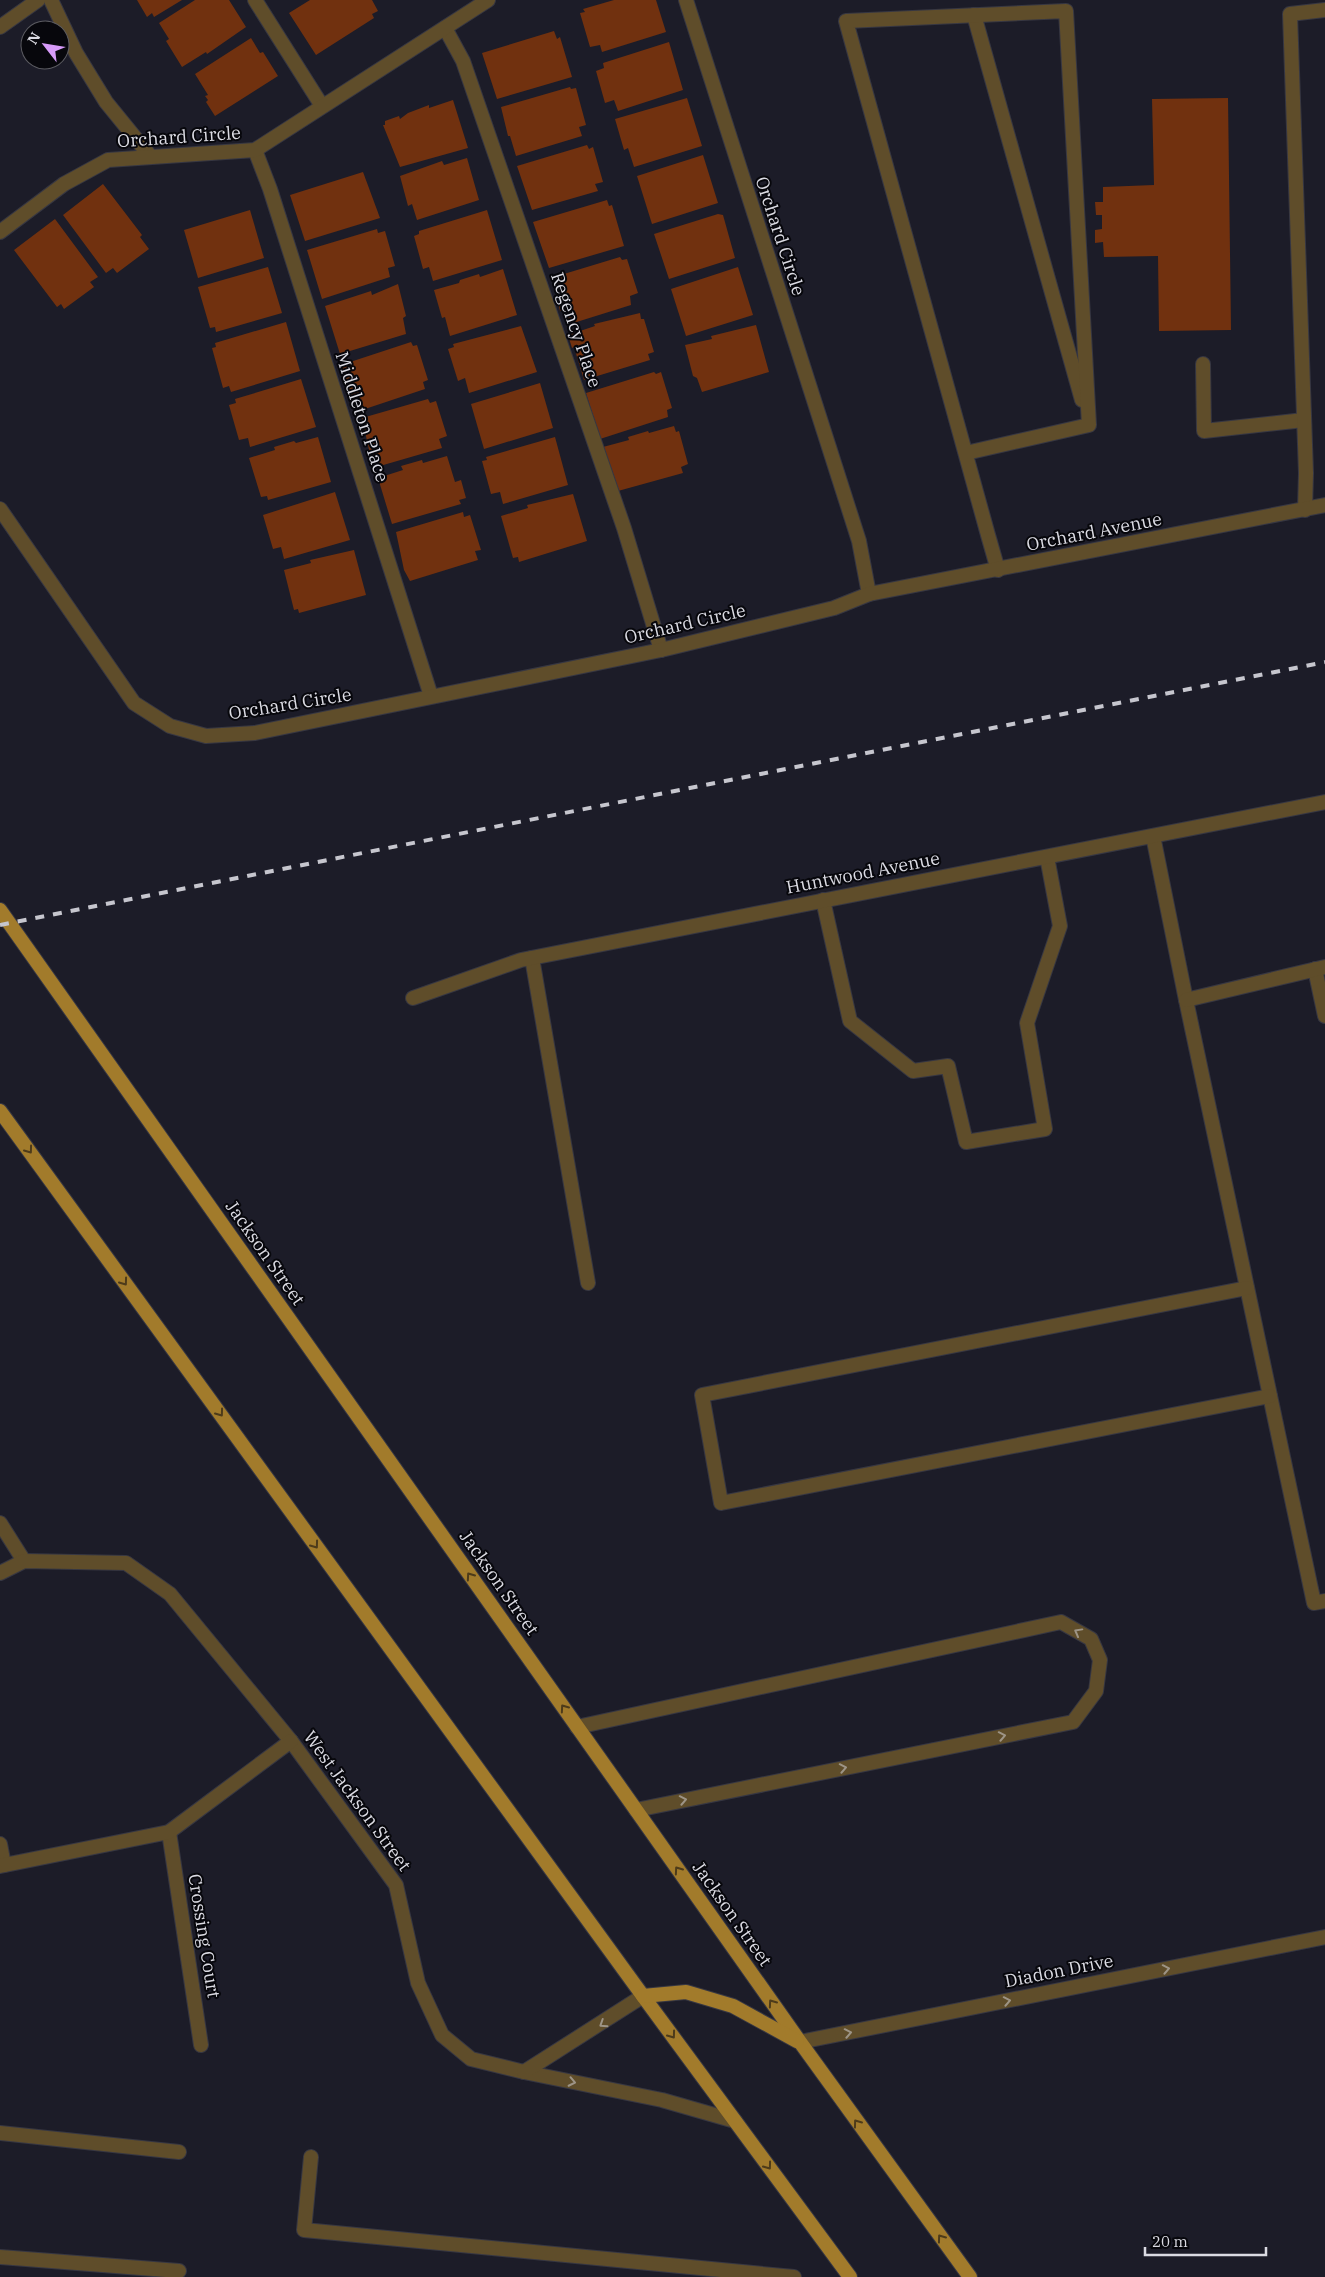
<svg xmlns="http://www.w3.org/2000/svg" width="1325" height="2277" font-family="'IBM Plex Serif',serif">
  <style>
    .building { fill: #71310f }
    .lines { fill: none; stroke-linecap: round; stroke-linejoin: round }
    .service-casing { stroke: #373742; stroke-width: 16 }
    .minor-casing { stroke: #373742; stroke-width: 16 }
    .primary-casing { stroke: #373742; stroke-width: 16 }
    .service { stroke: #5f4d2a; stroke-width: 14 }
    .minor { stroke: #5f4d2a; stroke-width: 14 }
    .primary { stroke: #a27b2b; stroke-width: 14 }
    .rail { stroke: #c6c6ce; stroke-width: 4; stroke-dasharray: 9 9; stroke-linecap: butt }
    .oneway { stroke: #4d3b1a }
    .oneway2 { stroke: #9d9486 }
    .labels { text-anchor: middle; stroke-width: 4; stroke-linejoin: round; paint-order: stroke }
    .street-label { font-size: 18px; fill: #dbdbe3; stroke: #07070c }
  </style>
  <rect width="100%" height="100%" fill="#1c1c28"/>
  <g class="building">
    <path d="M137,0H182L154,17L152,13L147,17Z"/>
    <path d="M195,0H229L246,27L207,54L206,52L182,67L166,41L169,39L159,23Z"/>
    <path d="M310,0H372L378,11L372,14L374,18L316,55L289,13Z"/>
    <path d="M614,0H656L666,32L602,52L600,45L590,47L580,13L585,12L583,9Z"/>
    <path d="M554,31L557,39L560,37L572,77L497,99L482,53Z"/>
    <path d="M251,38L260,53L263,52L278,76L215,116L206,102L208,100L205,96L208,95L195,74Z"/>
    <path d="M669,42L683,90L618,111L614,100L605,103L596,71L604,68L603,63Z"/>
    <path d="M570,87L571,89L576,88L586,125L579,127L582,136L516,156L510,136H508L501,107Z"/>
    <path d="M687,98L702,146L634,167L628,148L624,150L615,119Z"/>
    <path d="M1228,98L1231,330L1159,331L1158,256L1104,257L1103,242L1095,243V230L1102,229V215H1096L1095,202H1103V187L1154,185L1152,99Z"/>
    <path d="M453,100L468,148L400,167L383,125H385V121L399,116L400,119L408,113L429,105V108Z"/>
    <path d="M587,145L589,149L593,147L603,182L595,184L598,191L532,210L517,166Z"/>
    <path d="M703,155L718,203L652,224L637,176Z"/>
    <path d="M467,158L479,200L417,220L412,204L408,206L400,176L442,161L444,165Z"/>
    <path d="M363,172L380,218L305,241L290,195Z"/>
    <path d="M103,184L142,235L140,237L149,249L117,273L113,268L106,273L63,215Z"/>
    <path d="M607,200L609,206L612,205L624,246L549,268L533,222Z"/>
    <path d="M250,210L264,258L198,278L184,230Z"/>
    <path d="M487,210L502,260L433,281L429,267L423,269L414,236L419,234V231Z"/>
    <path d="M718,214L723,215L735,258L669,279L654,234Z"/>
    <path d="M55,219L98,277L90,282L94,287L64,309L61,304L57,307L14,250Z"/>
    <path d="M377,229L378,233L385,231L395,266L388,268L390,277L322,299L307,250Z"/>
    <path d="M620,257L622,260L627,259L638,293L630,296L631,305L567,325L563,310L560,311L558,302L559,296L554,277Z"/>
    <path d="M268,267L282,313L216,332L215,327L210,328L198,287Z"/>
    <path d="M738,267L753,315L686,336L671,289Z"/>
    <path d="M503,269L517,315L450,336L445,317L442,318L434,290L459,283L460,280L479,274L480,277Z"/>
    <path d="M398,284L406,316L403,318L406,334L340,354L325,306L371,291L372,295Z"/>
    <path d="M640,313L641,319H644L654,352L648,354L650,360L584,380L574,347L572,348L568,335L595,326L594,324Z"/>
    <path d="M286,322L300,371L231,392L229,386L223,388L212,348L216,347L215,343Z"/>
    <path d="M756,325L769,372L702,392L697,378L693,376L685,345L712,339L711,336Z"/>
    <path d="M521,326L537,372L469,393L465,378L458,381L448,349L454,347L453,344Z"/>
    <path d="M411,342L413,346L417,345L428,380L423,382L425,389L356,412L341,365Z"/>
    <path d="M654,372L656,374L661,372L672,408L667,410L668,417L600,439L586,393Z"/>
    <path d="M301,379L316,427L250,447L248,438L239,440L229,405L236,403L235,399Z"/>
    <path d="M540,383L553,428L484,449L471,404Z"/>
    <path d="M428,399L430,403L436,401L447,436L439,439L442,448L373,468L362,418Z"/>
    <path d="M674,426L676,432L679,431L688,464L681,467L683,473L618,491L603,447L629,440L628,437L648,431L649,433Z"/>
    <path d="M318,437L331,482L268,500L267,496L261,497L249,458L275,450L274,447L294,441L296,443Z"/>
    <path d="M555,437L568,485L503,504L500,492L491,494L482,461L487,460L486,457Z"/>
    <path d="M447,456L455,482L461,480L466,498L459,500L461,504L392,524L378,478L403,470L401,466L422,460L423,463Z"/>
    <path d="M335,492L350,540L284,559L281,547L273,549L263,515Z"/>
    <path d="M573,494L587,541L519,562L518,557L513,558L501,516L528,508L527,505Z"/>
    <path d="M463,512L464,517L470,515L481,550L475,551L478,560L410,581L404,570L396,532Z"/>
    <path d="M354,550L366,595L299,613L298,609L294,610L284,570L311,563L310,560Z"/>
  </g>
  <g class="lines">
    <defs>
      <g id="service">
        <path d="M974,15L1082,400"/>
        <path d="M0,27L38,0"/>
        <path d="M1203,364L1204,431L1304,420"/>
        <path d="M966,453L1089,425L1066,11L846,21L988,535L998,570"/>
        <path d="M1305,510L1306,473L1290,14L1325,10"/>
        <path d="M1153,836L1186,1000L1314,1603L1325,1601"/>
        <path d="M823,900L850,1021L913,1071L948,1066L966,1142L1045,1129L1027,1023L1060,926L1047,857"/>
        <path d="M532,958L588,1283"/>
        <path d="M1315,969L1325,1016"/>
        <path d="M1186,1000L1325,967"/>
        <path d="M1247,1288L702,1395L721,1503L1270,1396"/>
        <path d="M577,1727L1061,1622L1091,1639L1100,1660L1096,1691L1073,1722L636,1810"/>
        <path d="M0,2133L179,2152"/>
        <path d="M311,2157L304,2230L794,2277"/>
        <path d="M0,2257L179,2271"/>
      </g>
      <g id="minor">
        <path d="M51,0L76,53L106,102L150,156"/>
        <path d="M255,0L322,106"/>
        <path d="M686,0L859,541L869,594"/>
        <path d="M445,28L463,61L624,528L661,650"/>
        <path d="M255,150L270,189L431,696"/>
        <path d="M0,232L64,184L108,160L255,150L488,0"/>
        <path d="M0,509L134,703L170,726L206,736L255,733L661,650L834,608L869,594L1325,505"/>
        <path d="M413,998L521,960L1325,802"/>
        <path d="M0,1523L24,1561"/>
        <path d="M0,1573L24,1561L126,1563L170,1594L291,1741L396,1885L418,1983L442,2035L471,2059L524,2072L662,2100L735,2121"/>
        <path d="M169,1832L201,2045"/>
        <path d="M0,1844L4,1865"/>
        <path d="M0,1866L169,1832L291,1741"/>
        <path d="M800,2042L1325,1937"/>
        <path d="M524,2072L643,1996"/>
      </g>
      <g id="primary">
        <path d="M0,910L800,2042L970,2277"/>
        <path d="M0,1111L643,1996L850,2277"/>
        <path d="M643,1996L686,1992L733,2006L797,2041"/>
      </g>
    </defs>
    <use href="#service" class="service-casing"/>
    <use href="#minor" class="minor-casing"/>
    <use href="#primary" class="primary-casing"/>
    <use href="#service" class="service"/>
    <use href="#minor" class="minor"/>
    <use href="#primary" class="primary"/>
    <path class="rail" d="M0,925L1325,662"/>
  </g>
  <defs><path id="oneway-chevron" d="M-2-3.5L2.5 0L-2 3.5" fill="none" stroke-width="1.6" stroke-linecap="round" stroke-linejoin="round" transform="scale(1.25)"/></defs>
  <g class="oneway">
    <use href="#oneway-chevron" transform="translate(29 1150) rotate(54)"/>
    <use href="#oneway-chevron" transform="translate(124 1282) rotate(54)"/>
    <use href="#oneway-chevron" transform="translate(220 1413) rotate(54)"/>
    <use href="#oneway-chevron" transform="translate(315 1545) rotate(54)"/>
    <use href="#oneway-chevron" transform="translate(470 1576) rotate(-125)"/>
    <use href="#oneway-chevron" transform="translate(564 1708) rotate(-125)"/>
    <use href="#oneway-chevron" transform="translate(678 1870) rotate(-125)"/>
    <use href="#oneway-chevron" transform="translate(772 2003) rotate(-125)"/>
    <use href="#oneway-chevron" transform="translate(672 2035) rotate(54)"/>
    <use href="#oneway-chevron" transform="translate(857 2123) rotate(-126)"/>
    <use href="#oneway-chevron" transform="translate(768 2166) rotate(54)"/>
    <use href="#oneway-chevron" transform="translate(941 2238) rotate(-126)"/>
  </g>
  <g class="oneway2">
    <use href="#oneway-chevron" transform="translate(1078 1632) rotate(-151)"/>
    <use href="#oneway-chevron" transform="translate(1002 1736) rotate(-11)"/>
    <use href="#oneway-chevron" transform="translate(843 1768) rotate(-11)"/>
    <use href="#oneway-chevron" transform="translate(683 1800) rotate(-11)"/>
    <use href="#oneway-chevron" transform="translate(1166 1969) rotate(-11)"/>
    <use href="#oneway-chevron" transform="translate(1007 2001) rotate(-11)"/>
    <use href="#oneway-chevron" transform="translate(603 2024) rotate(147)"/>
    <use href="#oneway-chevron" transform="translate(848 2033) rotate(-11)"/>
    <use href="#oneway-chevron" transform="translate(572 2082) rotate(12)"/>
  </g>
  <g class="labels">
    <g class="street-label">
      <text transform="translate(179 137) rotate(-4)" y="6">Orchard Circle</text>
      <text transform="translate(780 236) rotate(72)" y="6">Orchard Circle</text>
      <text transform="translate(576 330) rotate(71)" y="6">Regency Place</text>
      <text transform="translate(362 417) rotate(72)" y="6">Middleton Place</text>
      <text transform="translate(1094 532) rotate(-11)" y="6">Orchard Avenue</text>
      <text transform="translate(685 624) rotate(-13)" y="6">Orchard Circle</text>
      <text transform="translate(290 704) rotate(-9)" y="6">Orchard Circle</text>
      <text transform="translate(863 873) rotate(-11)" y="6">Huntwood Avenue</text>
      <text transform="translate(265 1253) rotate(55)" y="6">Jackson Street</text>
      <text transform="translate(499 1583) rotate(55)" y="6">Jackson Street</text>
      <text transform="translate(357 1801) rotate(54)" y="6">West Jackson Street</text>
      <text transform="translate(732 1914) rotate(55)" y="6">Jackson Street</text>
      <text transform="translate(204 1936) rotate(81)" y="6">Crossing Court</text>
      <text transform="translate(1059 1971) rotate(-11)" y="6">Diadon Drive</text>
    </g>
  </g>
  <g transform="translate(45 45) rotate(301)"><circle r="24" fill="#07070c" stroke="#5c5c62"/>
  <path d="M0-4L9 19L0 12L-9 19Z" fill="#d79bf9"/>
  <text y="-8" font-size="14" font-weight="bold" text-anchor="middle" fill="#dbdbe3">N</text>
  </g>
  <path d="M1145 2247v8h121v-8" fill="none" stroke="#dbdbe3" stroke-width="2.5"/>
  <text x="1152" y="2247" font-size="15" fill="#dbdbe3" stroke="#07070c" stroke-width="4" paint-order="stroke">20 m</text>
</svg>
